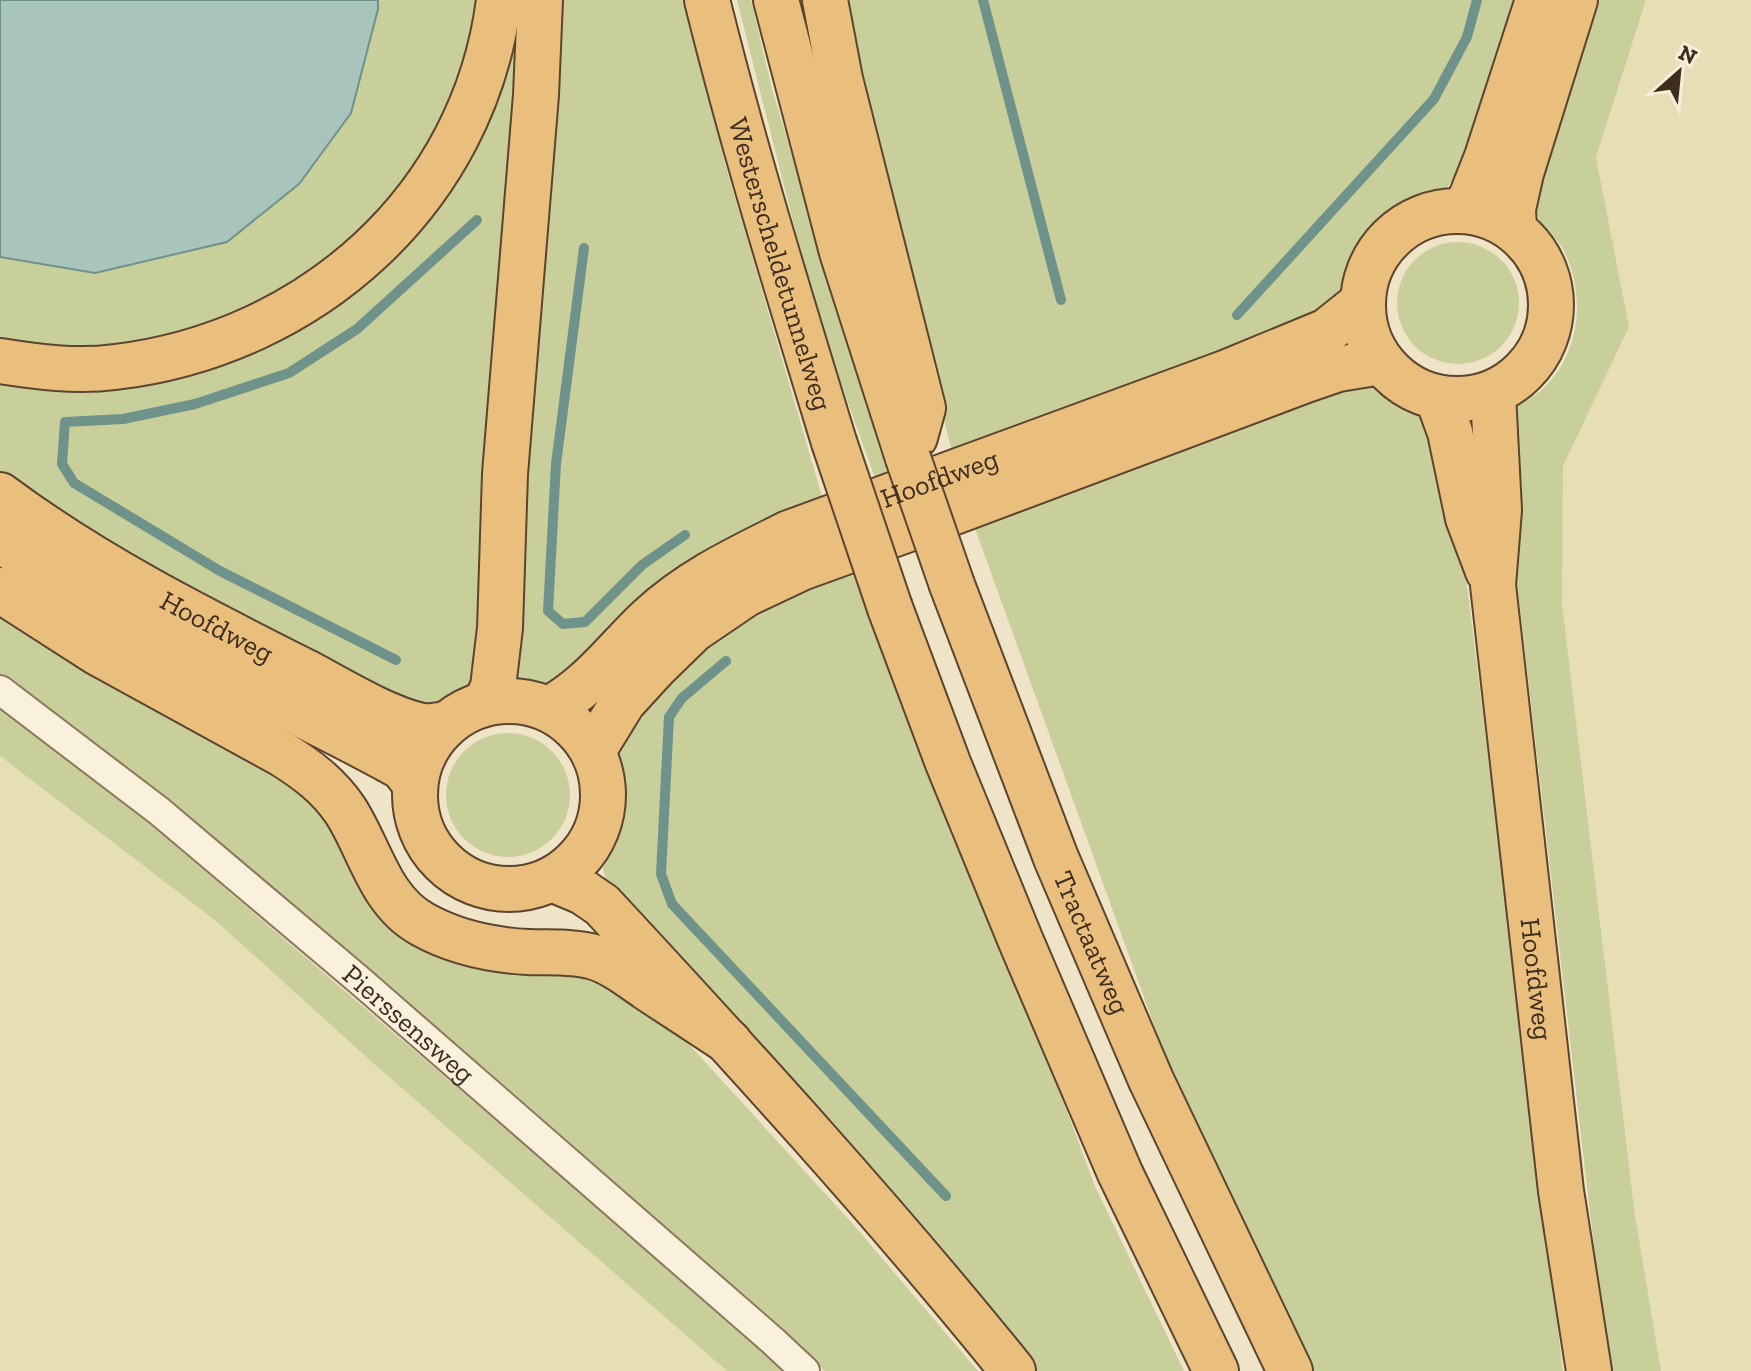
<svg xmlns="http://www.w3.org/2000/svg" width="1751" height="1371" font-family="'Zilla Slab',serif">
  <style>
    .farmland { fill: #e6deb5 }
    .green { fill: #c9cf9b }
    .water { fill: #a9c4bc; stroke: #6f938a; stroke-width: 2 }
    .lines { fill: none; stroke-linecap: round; stroke-linejoin: round }
    .stream { stroke: #6f938a; stroke-width: 10 }
    .minor-casing { stroke: #8d765c; stroke-width: 32 }
    .trunk-casing { stroke: #5b4430; stroke-width: 48 }
    .minor { stroke: #faf1dc; stroke-width: 28 }
    .trunk { stroke: #eabe7c; stroke-width: 44 }
    .trunk-bridge-casing { stroke: #5b4430; stroke-width: 48; stroke-linecap: butt }
    .trunk-bridge { stroke: #eabe7c; stroke-width: 44 }
    .labels { text-anchor: middle; stroke-width: 6; stroke-linejoin: round; paint-order: stroke }
    .street-label { font-size: 28px; fill: #3d2e20; stroke: #f7eed8 }
  </style>
  <rect width="100%" height="100%" fill="#f0e4c8"/>
  <g class="farmland">
    <path d="M1646,0H1751V1371H1661L1635,1216L1562,603L1563,466L1629,327L1596,157Z"/>
    <path d="M0,756L216,921L373,1063L727,1371H0Z"/>
  </g>
  <g class="green">
    <path d="M378,0H486L483,21L409,192L309,288L123,356L0,351V257L95,273L351,113L378,9Z"/>
    <path d="M528,0L487,633L471,692L436,713L208,613L0,479V373L111,378L375,255L487,75Z"/>
    <path d="M547,0H691L724,160L826,510L544,693L506,683Z"/>
    <path d="M737,0H751L772,89L892,485L879,489L818,320Z"/>
    <path d="M842,0H1520L1469,158L1445,190L1406,203L1378,224L1361,249L1351,271L1345,294L1320,317L953,456Z"/>
    <path d="M1589,0H1646L1596,157L1629,327L1563,466L1562,603L1635,1216L1661,1371H1613L1600,1299L1517,583L1510,436L1515,407C1525,401 1537,395 1545,387C1581,351 1586,293 1563,249C1557,238 1546,231 1540,221C1535,213 1535,200 1534,191Z"/>
    <circle cx="1458" cy="303" r="61"/>
    <path d="M1351,383L1375,386L1423,417L1439,437L1468,592L1563,1371H1311L1172,1075L972,520Z"/>
    <path d="M860,555L1094,1184L1184,1371H1025L607,885L601,860L618,826L620,784L618,753L629,707L697,636Z"/>
    <path d="M0,603L308,789L376,903L588,970L674,1028L852,1223L978,1371H825L128,774L0,677Z"/>
    <path d="M0,706L94,776L788,1371H727L373,1063L216,921L0,756Z"/>
    <circle cx="508" cy="795" r="62"/>
  </g>
  <path class="water" d="M0,0H378V9L351,113L299,184L227,242L95,273L0,257Z"/>
  <g class="lines">
    <g class="stream">
      <path d="M983,0L1061,300"/>
      <path d="M584,248L556,464L548,611L563,624L585,622L642,565L685,535"/>
      <path d="M1237,315L1434,99L1467,37L1477,0"/>
      <path d="M396,660L220,571L74,483L62,464L65,422L123,419L195,404L289,373L357,329L477,220"/>
      <path d="M726,661L682,698L669,717L661,874L672,904L946,1196"/>
    </g>
    <defs>
      <g id="minor">
        <path id="s1" d="M0,690L159,811L359,980L773,1341L805,1371"/>
      </g>
      <g id="trunk">
        <path id="s2" d="M707,0C744,149 789,295 834,442"/>
        <path d="M776,0L842,252L908,458"/>
        <path d="M825,0L840,79L923,408L915,437"/>
        <circle cx="1457" cy="305" r="94"/>
        <path d="M1464,211L1472,195L1487,157L1538,0"/>
        <path d="M1514,230L1513,209L1521,173L1575,0"/>
        <path d="M0,361C38,367 76,372 115,367C311,344 474,199 499,0"/>
        <path id="s3" d="M1493,394L1499,510L1493,585L1561,1191L1589,1371"/>
        <path d="M1438,399L1450,432L1468,518L1488,571"/>
        <path id="s4" d="M0,495C95,566 201,619 306,672C340,690 385,718 422,726C430,727 439,725 446,724"/>
        <path d="M0,539C71,592 151,637 229,678C287,708 346,736 403,768L415,784"/>
        <path id="s5" d="M952,585L1056,858L1151,1080L1290,1371"/>
        <path d="M0,590L98,653L282,754C306,769 328,785 345,810C370,848 379,900 422,924C454,942 491,950 528,952C550,953 573,951 594,957C614,963 631,977 647,988C674,1006 702,1024 729,1042"/>
        <path d="M890,608L948,763L1020,939L1120,1173L1216,1371"/>
        <circle cx="509" cy="795" r="94"/>
        <path d="M486,702L493,687L500,628L505,474L536,95L540,0"/>
        <path id="s6" d="M549,709C590,687 616,650 649,619C691,580 739,558 789,533L1225,373L1327,331L1362,303"/>
        <path d="M593,751L623,702L656,666L693,630L746,594L801,568L917,526L1306,380L1338,369L1381,362"/>
        <path d="M552,879L583,892L602,905C743,1057 883,1210 1013,1371"/>
      </g>
    </defs>
    <use href="#minor" class="minor-casing"/>
    <use href="#trunk" class="trunk-casing"/>
    <use href="#minor" class="minor"/>
    <use href="#trunk" class="trunk"/>
    <defs>
      <g id="trunk-bridge">
        <path d="M834,442L890,608"/>
        <path d="M908,458L952,585"/>
      </g>
    </defs>
    <use href="#trunk-bridge" class="trunk-bridge-casing"/>
    <use href="#trunk-bridge" class="trunk-bridge"/>
  </g>
  <g class="labels">
    <g class="street-label">
      <text dy="10" stroke="none"><textPath href="#s2" startOffset="274">Westerscheldetunnelweg</textPath></text>
      <text dy="10" stroke="none"><textPath href="#s6" startOffset="460">Hoofdweg</textPath></text>
      <text dy="10" stroke="none"><textPath href="#s4" startOffset="254">Hoofdweg</textPath></text>
      <text dy="10" stroke="none"><textPath href="#s5" startOffset="384">Tractaatweg</textPath></text>
      <text dy="10" stroke="none"><textPath href="#s3" startOffset="588">Hoofdweg</textPath></text>
      <text dy="10" stroke="none"><textPath href="#s1" startOffset="528">Pierssensweg</textPath></text>
    </g>
  </g>
  <g transform="translate(1679 72) rotate(27)" stroke="#f7eed8" stroke-width="6" paint-order="stroke">
  <path d="M0-6L14 30L0 20L-14 30Z" fill="#3d2e20"/>
  <text y="-12" font-size="22" font-weight="bold" text-anchor="middle" fill="#3d2e20">N</text>
  </g>
</svg>
